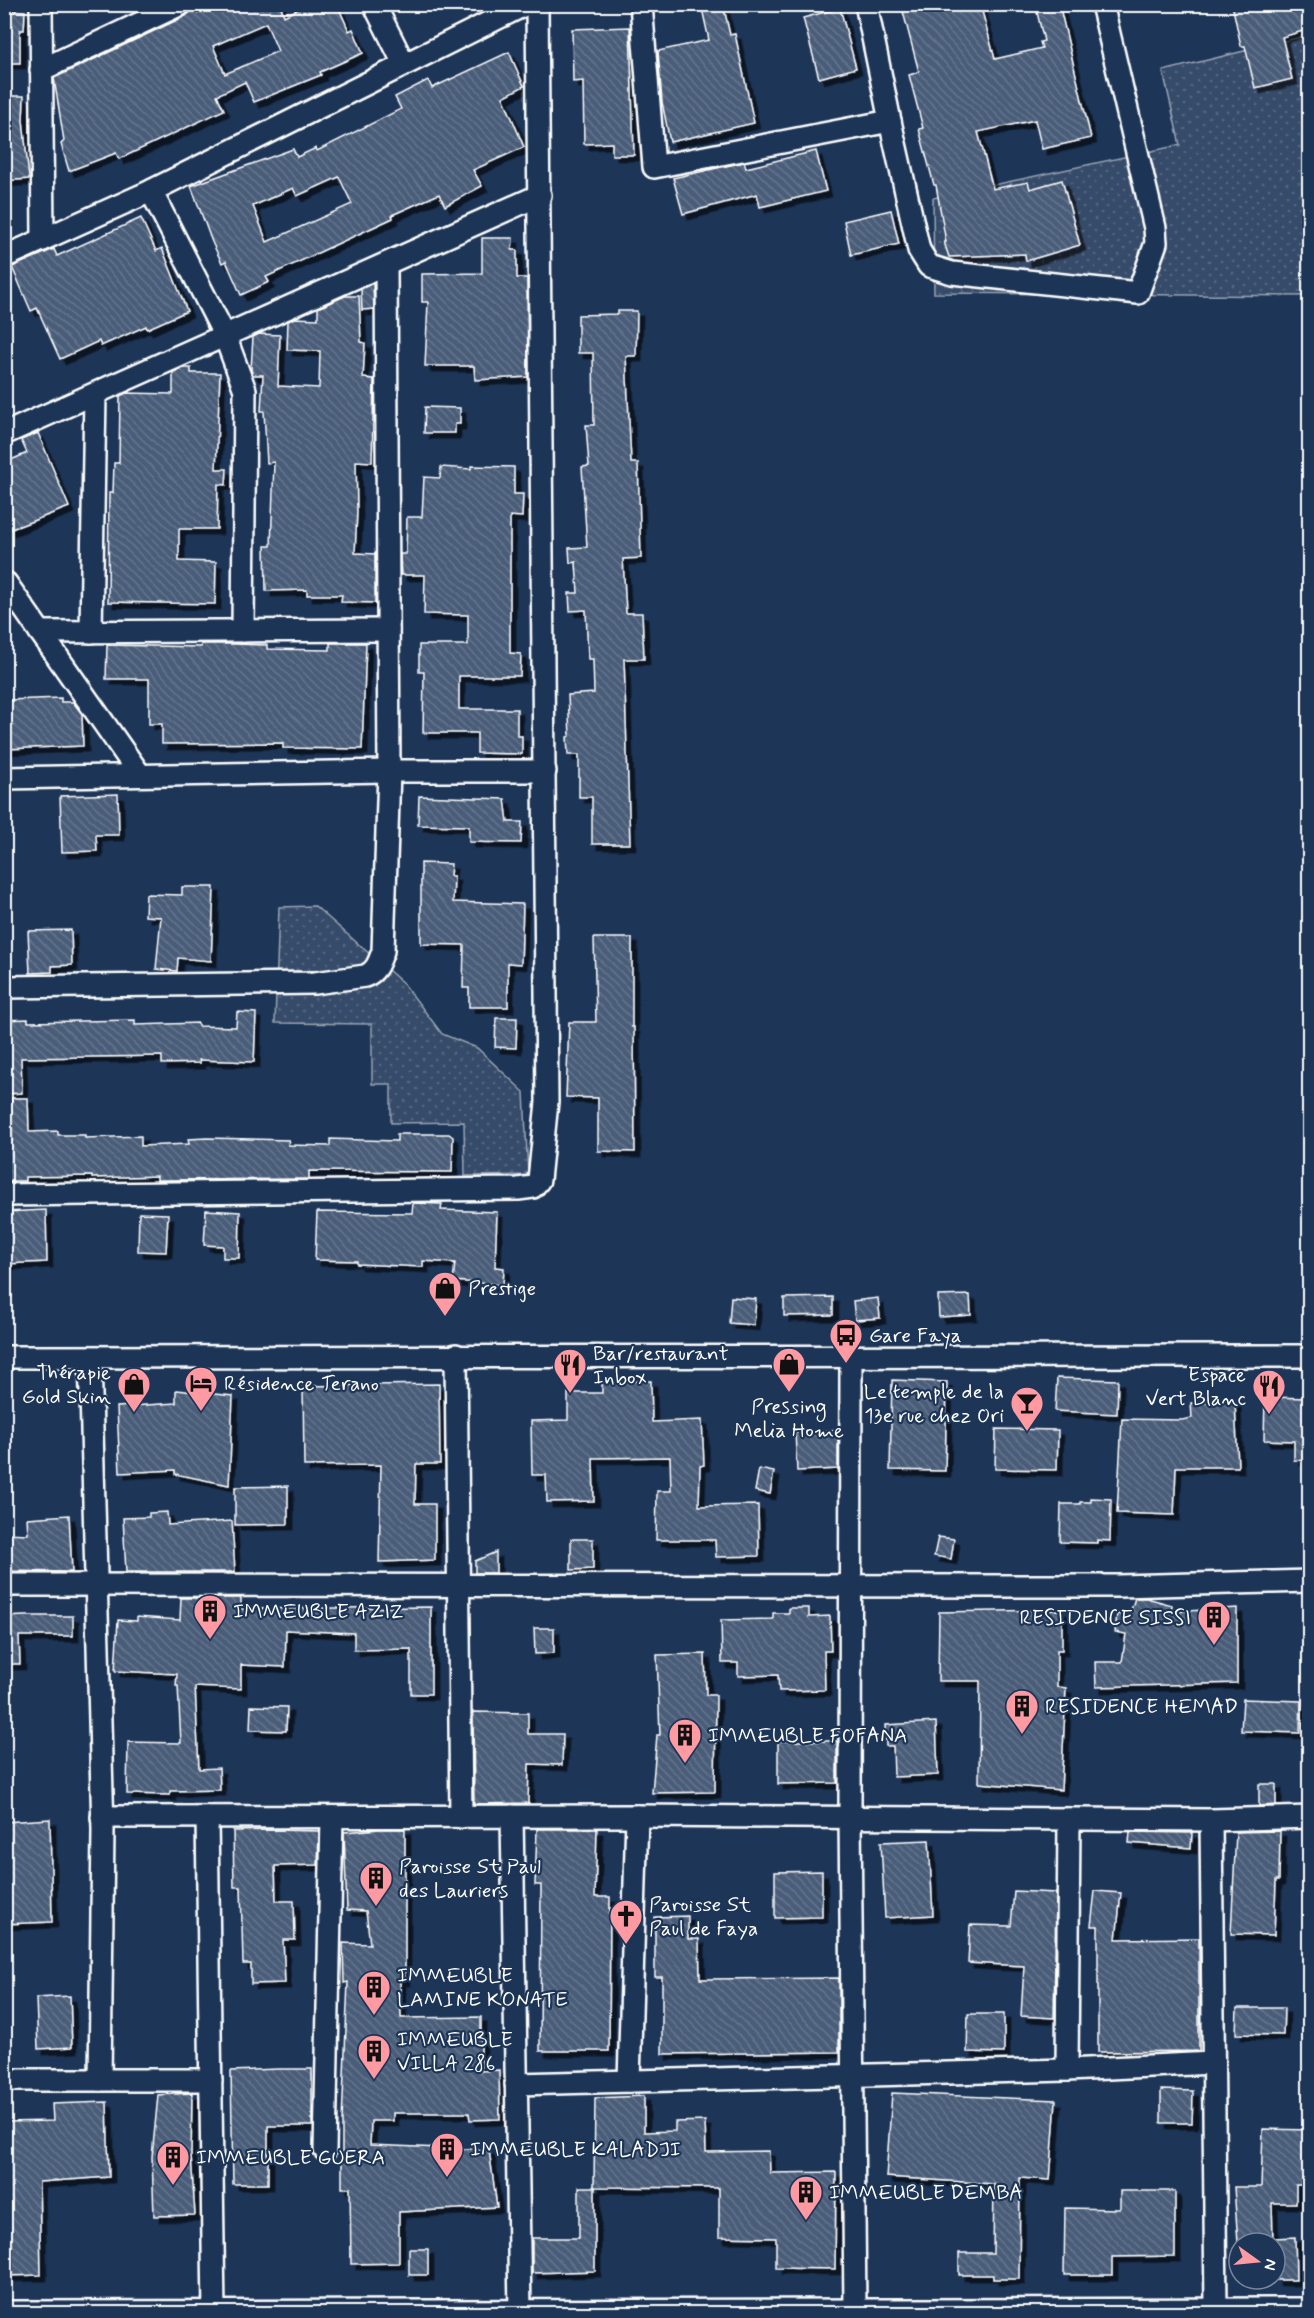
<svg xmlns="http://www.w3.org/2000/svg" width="1314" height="2318" font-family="Mynerve,sans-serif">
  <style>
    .grass { fill: url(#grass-dots); stroke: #9aa5b4; stroke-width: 1.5 }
    .building { fill: url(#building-back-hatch); stroke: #fff; stroke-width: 1.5; fill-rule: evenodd; filter: url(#shadow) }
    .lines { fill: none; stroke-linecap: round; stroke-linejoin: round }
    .minor-casing { stroke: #fff; stroke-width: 26 }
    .minor { stroke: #1d3557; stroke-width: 21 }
    .labels { text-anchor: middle; stroke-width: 4.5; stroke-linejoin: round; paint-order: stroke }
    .poi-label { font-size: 21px; fill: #fff; stroke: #1d3557; text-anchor: start }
  </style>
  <defs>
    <pattern id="grass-dots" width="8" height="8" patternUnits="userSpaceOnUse" patternTransform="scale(1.5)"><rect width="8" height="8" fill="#364b69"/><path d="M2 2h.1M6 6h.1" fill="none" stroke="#546680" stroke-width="1.8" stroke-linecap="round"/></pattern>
    <pattern id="building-back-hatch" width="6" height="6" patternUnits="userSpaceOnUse" patternTransform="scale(1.5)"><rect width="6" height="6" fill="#4a5d79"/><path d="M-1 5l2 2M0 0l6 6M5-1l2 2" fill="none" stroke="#65758d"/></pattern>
    <filter id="shadow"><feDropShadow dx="5.5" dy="5.5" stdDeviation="0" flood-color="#0009"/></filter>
  </defs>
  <rect width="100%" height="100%" fill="#1d3557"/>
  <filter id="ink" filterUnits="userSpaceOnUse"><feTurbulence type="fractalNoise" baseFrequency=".0167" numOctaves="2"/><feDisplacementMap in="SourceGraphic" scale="12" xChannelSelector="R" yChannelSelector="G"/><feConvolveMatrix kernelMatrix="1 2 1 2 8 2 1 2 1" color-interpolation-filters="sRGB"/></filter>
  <g filter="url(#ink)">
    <g class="grass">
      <path d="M1309,35V296L934,293L933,198L1180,145L1163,71Z"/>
      <path d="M315,906L404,984L442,1034L477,1048L524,1092L528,1175L465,1176L464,1122L391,1123V1084H372V1024L275,1023L279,907Z"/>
    </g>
    <g class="building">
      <path d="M194,4L198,13L217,4H280L284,16L309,4H337L349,31L353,29L363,53L320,72L321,75L254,102L245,82L217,95L224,110L119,159L116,153L69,171L61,144L64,141L54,78L186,16ZM266,23L278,51L225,74L213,46Z"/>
      <path d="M701,4H723L730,35L735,34L754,123L670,142L662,102L658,51L709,40Z"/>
      <path d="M901,4H980L995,59L1042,48L1040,42L1044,41L1035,4H1059L1091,138L1042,149L1035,120L978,132L993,189L1028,182L1030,189L1062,180L1080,245L1026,261L1025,254L949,257L944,242H946L936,185H934L919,129L923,128L909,75L919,72Z"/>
      <path d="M1232,4H1310V29L1282,37L1292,79L1255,88L1245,46H1241Z"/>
      <path d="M840,8L856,68L819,78L803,18Z"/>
      <path d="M4,10L25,11L24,30H20V63H4Z"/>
      <path d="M630,27L634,155H612V143L584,144L583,81L573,82L572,29Z"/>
      <path d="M509,52L524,86L503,97L524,147L473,170L482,186L445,206L439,194L392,215L393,218L266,277L269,282L241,295L226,261L222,263L212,242L191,186L293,149L297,157L316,148L317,151L401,109L395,97L428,80L432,88ZM339,177L352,204L267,242L253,206L293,188L297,196Z"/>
      <path d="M4,96H24L23,120L29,179L4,181Z"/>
      <path d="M816,151L826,191L760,207L757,194L683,214L673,178L744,162L746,168Z"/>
      <path d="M891,210L899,244L851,255L844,221Z"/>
      <path d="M141,218L156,251L162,248L187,311L147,329L146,326L101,346L99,341L60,359L37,308L31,311L12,267L54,249L57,256Z"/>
      <path d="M482,238H513L512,250H517V278H527L528,377L475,380L474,366H425L428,302H422V274L482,273Z"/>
      <path d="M373,283L374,309L362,310L361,289Z"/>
      <path d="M345,296H359L361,342L365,343L363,378L374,379L372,462L356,461L357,511L355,553L375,554V603L341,602L342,595H307V590L266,591L265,546H271L274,462L267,463L264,411H261L263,375H253L251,370L253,337L259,334L280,335L278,386L319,388L320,351L287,350L288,321L295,318L318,319V308Z"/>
      <path d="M618,311H637L636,356H626L631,463H638L641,558L623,559L626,613H642L644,659H624L630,844H592V797H579V755H568L567,737L570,736L568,695L594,693L593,659H588L586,610L570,611L569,593H578L576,562L570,563L569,548L587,547L582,467L589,466L586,425H594L593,353H578V315L618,314Z"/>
      <path d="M184,368H191V373H220L216,469H227L226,485L218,484L217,529H179V561L216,562L215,604L108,602L109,493H113L114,463H119L120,396L126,393L173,394V372Z"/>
      <path d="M425,407L460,408V424H455V433H424Z"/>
      <path d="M38,433L69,507L9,530L4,517V463L27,453L21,440Z"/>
      <path d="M471,466L514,467V494H523L522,517L510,516V653L521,654L520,676H459V709H517V736H522V754L477,753V733H423L424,672H419V645H468V615L424,614L425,575H401L400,554H406L407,517H422L424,477L440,478L441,467L471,469Z"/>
      <path d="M330,643H366L362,749L283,748V743L162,744V724H149V679H106L107,645L201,647V644H234L267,645V649L330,650Z"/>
      <path d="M61,698V702H73L82,714L83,746L4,749V718H9L8,700Z"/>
      <path d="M118,794L119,835H96L97,851L62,852L60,796Z"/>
      <path d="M419,796L505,799L508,822H522L521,843L469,842V826L418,825Z"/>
      <path d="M421,863L451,864L450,876H454L453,902L523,904L521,964L508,963V1007H469V988H463L464,945L421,944Z"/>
      <path d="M182,887H214L211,961L178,958L177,971L156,969L161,917L145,916L146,894L182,895Z"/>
      <path d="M71,930L72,965L52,966V972L30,973L28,931Z"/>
      <path d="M594,938H632V1027H634L635,1152L598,1151V1098L566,1097L569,1022H596Z"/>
      <path d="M237,1012L256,1013L254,1062L199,1060L200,1063L162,1064V1056L21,1058L22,1093L4,1094V1020L28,1019V1022L135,1020V1025L198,1023V1026L236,1027Z"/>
      <path d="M496,1018H517L516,1048L495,1047Z"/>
      <path d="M11,1098H28L29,1132L58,1131V1135H85V1138L141,1136V1146L189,1144L188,1139L207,1138L289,1140L288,1145L330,1146V1139L397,1141V1134H449L453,1137L452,1172L309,1171V1179L157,1180V1176L92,1178V1176L25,1177V1181H4V1141H12Z"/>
      <path d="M413,1203L442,1204L441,1210L497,1212L495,1267L504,1268L503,1285L453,1281L455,1263L423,1261V1267L357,1264V1261L315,1260L317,1212L412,1213Z"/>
      <path d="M46,1210L47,1262L4,1264V1212Z"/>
      <path d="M206,1210L240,1212L239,1258H223V1246L204,1245Z"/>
      <path d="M139,1213L168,1214L166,1252L138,1251Z"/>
      <path d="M970,1295L971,1315L939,1317L938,1296Z"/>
      <path d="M731,1297L756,1299L754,1325L729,1323Z"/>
      <path d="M833,1297V1315L784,1316V1298Z"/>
      <path d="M878,1298L880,1318L855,1320L853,1301Z"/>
      <path d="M1057,1378L1118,1380L1117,1414L1055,1411Z"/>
      <path d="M892,1380L947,1382L945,1471L890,1470Z"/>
      <path d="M651,1381L652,1422L702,1420L704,1465L700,1466L699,1506L758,1505L759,1556L716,1557L715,1540H656L657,1491H671L670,1457L593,1458L594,1501L547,1502L546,1475H532L531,1421L568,1420V1393H602V1382Z"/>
      <path d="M439,1384L440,1464H416L415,1504H435V1560L379,1562L381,1465L304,1466L303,1386Z"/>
      <path d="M176,1390L233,1396L229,1485L175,1474V1470L120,1473L117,1407L176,1403Z"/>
      <path d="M1265,1397L1310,1398V1461L1294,1460V1441L1264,1440Z"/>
      <path d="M1235,1402L1238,1467H1176L1174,1515L1117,1513L1122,1419L1182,1420L1192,1418L1191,1403Z"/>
      <path d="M996,1429L1058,1430L1057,1470L995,1469Z"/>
      <path d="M838,1430V1469L797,1471L795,1432Z"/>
      <path d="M759,1469L774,1472L770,1494L755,1491Z"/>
      <path d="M288,1486V1524L235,1525V1487Z"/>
      <path d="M1091,1498L1111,1499L1110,1541L1097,1540V1543L1060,1542L1061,1504H1080V1502H1091Z"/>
      <path d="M167,1512L168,1525L232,1521L235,1572H126L123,1518L149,1517V1513Z"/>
      <path d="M69,1515L72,1572L4,1571V1533L28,1534L27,1518Z"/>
      <path d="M938,1537L954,1539L951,1559L934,1556Z"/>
      <path d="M571,1539H593V1569L571,1570Z"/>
      <path d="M496,1552V1573H475V1561Z"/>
      <path d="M181,1598H241V1609L431,1607V1694H411V1649L354,1650V1633L286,1630L285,1667L241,1665V1689L195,1687L199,1769L219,1768L220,1790L170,1791V1795L127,1794L128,1742L181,1743L178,1686H176L177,1674L115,1671L118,1620L137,1621V1617L180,1620Z"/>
      <path d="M1135,1598H1147L1172,1605L1171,1612L1237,1608V1683L1096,1687L1095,1662H1122L1126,1634L1115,1632L1117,1614L1129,1616Z"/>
      <path d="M789,1608H809V1617L830,1616L831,1651H824L825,1690L779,1691L778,1675L738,1676V1663H722L721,1620L773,1619V1613H789Z"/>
      <path d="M1062,1610V1650H1057V1687L1066,1688L1061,1790L979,1783L980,1681H938L939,1612Z"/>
      <path d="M25,1616H73V1636H19L20,1664H4V1617Z"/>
      <path d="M534,1628H554V1653L535,1654Z"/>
      <path d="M705,1654L706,1695H716L715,1792L652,1793L657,1735H660L657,1655Z"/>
      <path d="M1243,1699L1301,1701L1300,1733L1241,1731Z"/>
      <path d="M251,1706L287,1707L286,1731L250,1730Z"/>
      <path d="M473,1712L528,1713V1734H563L562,1765L529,1764L528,1803L474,1804Z"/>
      <path d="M936,1722L938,1775L894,1777L893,1746H886L885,1725Z"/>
      <path d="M778,1741H837V1783L778,1784Z"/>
      <path d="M1259,1784H1276V1805L1259,1806Z"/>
      <path d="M50,1819L52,1922L4,1924V1895H8L7,1866H4V1822Z"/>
      <path d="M380,1829H405V1980H400L401,2018L481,2017V2071L499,2070L500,2119L470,2120L469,2113H393V2121H371L370,2145L489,2150L497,2207L399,2212V2263L351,2264L350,2188H342V2121L348,1982L344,1983L343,1943L370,1944L366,1911L347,1910L344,1832Z"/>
      <path d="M537,1829H597L595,1897H610L609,2051H540L541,1885H535Z"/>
      <path d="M272,1830L319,1831L318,1865L275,1866L276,1901H294L295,1940H283L285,1983L251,1984V1964H243L241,1887H234L233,1831Z"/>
      <path d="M1280,1831L1279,1880H1276L1274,1935L1231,1934L1236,1832Z"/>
      <path d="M1130,1832L1192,1833L1191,1848L1129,1843Z"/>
      <path d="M929,1840L933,1915L885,1918L881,1842Z"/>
      <path d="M822,1871V1917L775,1918V1872Z"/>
      <path d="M1014,1891L1056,1893L1054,2018L1021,2016L1024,1966L968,1963L970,1925L1011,1926Z"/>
      <path d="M1095,1891L1121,1893L1116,1939L1199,1938V2051L1098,2052V1926H1091Z"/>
      <path d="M688,1916V1939H699L700,1979L839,1978V2052L662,2054V1977H655V1917Z"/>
      <path d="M70,1996L72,2047L38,2049L36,1998Z"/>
      <path d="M1237,2008H1284L1283,2035L1236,2034Z"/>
      <path d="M968,2014H1004V2053L967,2052Z"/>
      <path d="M278,2069H312V2126H268V2184H233L231,2071Z"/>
      <path d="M1161,2090L1193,2091L1192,2123H1161Z"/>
      <path d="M192,2093L191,2156L195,2215L154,2216L152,2157L158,2095Z"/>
      <path d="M892,2093L1056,2100L1050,2180L1020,2178L1019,2279H993V2275H959V2253H993L994,2184L886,2177Z"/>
      <path d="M644,2096V2132L675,2131V2122L705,2121L706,2152L769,2151L770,2173L836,2172L835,2269L776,2268V2238L719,2237V2188L594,2187L595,2098Z"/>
      <path d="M107,2102L109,2177L39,2182L41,2275L4,2276V2122L53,2121L52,2104Z"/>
      <path d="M1263,2129L1310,2130V2185H1296V2203H1272L1273,2243H1238L1234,2187H1261Z"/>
      <path d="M579,2187H595V2271L532,2273V2238H579Z"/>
      <path d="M1120,2191H1175V2256L1112,2257V2275H1064L1065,2208L1120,2209Z"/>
      <path d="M1295,2237L1296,2280H1275V2238Z"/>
      <rect x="409" y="2249" width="19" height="26"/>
    </g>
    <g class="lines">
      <defs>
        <g id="minor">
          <path d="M41,4L43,240"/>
          <path d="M374,4L404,64"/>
          <path d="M641,4L654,167L890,121L866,4"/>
          <path d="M41,70L181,4"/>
          <path d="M890,121L919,250L929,266L952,273L1138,293L1156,243L1155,228L1102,4"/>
          <path d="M151,191L225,336L245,390L243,631"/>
          <path d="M4,257L151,191L526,4"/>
          <path d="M4,434L540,195"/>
          <path d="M6,583L140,775"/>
          <path d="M40,632L388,630"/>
          <path d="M91,632L95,394"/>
          <path d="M4,778L389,771H545"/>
          <path d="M4,987L315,983L365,976C376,972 379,962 383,951L389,771L386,264"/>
          <path d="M4,1195L518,1189L533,1187L539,1180L547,1102L537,4"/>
          <path d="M456,1355L461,1817"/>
          <path d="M851,1356L850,1817L855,2309"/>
          <path d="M4,1357L1310,1356"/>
          <path d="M90,1357L103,1830L100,2080"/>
          <path d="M4,1585L1119,1586L1310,1581"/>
          <path d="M512,1816L520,2312"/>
          <path d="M102,1817L637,1816L1211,1820L1310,1817"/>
          <path d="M207,1817L214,2313"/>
          <path d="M1211,1820L1216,2309"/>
          <path d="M1067,2070L1069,1819"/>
          <path d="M4,2080H211"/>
          <path d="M629,2081L637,1816"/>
          <path d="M516,2084L1067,2070L1213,2063"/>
          <path d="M325,2150L332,1817"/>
          <path d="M4,2312L1310,2309"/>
        </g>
      </defs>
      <use href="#minor" class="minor-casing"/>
      <use href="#minor" class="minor"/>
    </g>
  </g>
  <defs>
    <symbol id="shop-pin" viewBox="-11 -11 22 30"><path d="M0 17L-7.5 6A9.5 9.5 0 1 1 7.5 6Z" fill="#ff9aa2" stroke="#1d3557"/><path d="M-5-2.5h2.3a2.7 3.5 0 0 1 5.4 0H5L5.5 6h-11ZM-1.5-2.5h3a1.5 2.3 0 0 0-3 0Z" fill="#111"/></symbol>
    <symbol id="bus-pin" viewBox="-11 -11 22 30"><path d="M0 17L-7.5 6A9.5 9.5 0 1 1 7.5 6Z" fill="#ff9aa2" stroke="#1d3557"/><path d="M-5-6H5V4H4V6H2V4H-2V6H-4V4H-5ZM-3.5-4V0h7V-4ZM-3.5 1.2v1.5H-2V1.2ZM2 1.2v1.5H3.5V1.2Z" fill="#111"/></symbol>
    <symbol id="restaurant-pin" viewBox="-11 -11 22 30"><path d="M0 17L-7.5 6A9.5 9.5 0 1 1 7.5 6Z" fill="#ff9aa2" stroke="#1d3557"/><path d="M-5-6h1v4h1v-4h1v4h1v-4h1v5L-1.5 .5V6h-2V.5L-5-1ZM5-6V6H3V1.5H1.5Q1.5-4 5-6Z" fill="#111"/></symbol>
    <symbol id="hotel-pin" viewBox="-11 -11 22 30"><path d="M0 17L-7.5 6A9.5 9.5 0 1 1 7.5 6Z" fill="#ff9aa2" stroke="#1d3557"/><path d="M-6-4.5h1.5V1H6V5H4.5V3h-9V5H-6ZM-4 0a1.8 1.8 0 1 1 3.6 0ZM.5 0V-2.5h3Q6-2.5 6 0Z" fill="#111"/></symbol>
    <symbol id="bar-pin" viewBox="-11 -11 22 30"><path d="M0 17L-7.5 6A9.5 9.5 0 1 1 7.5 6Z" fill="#ff9aa2" stroke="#1d3557"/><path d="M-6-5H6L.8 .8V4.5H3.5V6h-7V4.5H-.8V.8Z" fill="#111"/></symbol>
    <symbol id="building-pin" viewBox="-11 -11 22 30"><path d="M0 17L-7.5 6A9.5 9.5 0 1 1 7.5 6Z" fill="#ff9aa2" stroke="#1d3557"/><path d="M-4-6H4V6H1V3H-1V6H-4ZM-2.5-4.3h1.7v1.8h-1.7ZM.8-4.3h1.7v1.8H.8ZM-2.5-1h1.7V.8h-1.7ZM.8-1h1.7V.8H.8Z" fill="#111"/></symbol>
    <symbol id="church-pin" viewBox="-11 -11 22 30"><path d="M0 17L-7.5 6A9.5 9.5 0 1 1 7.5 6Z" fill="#ff9aa2" stroke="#1d3557"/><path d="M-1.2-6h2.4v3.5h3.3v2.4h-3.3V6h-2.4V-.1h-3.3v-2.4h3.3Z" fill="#111"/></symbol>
  </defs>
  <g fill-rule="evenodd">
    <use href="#shop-pin" x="426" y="1269" width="38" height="52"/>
    <use href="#bus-pin" x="827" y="1316" width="38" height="52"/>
    <use href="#shop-pin" x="770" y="1345" width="38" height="52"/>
    <use href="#restaurant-pin" x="551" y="1346" width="38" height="52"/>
    <use href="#hotel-pin" x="182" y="1364" width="38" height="52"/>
    <use href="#shop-pin" x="115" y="1365" width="38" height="52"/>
    <use href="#restaurant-pin" x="1250" y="1367" width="38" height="52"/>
    <use href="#bar-pin" x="1008" y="1384" width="38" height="52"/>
    <use href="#building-pin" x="191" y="1592" width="38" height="52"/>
    <use href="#building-pin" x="1195" y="1598" width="38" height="52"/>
    <use href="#building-pin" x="1003" y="1687" width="38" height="52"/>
    <use href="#building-pin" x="666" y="1716" width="38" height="52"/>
    <use href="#building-pin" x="357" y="1859" width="38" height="52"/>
    <use href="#church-pin" x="607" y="1897" width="38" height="52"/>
    <use href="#building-pin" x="355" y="1968" width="38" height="52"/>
    <use href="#building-pin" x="355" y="2032" width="38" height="52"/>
    <use href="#building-pin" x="428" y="2130" width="38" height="52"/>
    <use href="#building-pin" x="154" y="2138" width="38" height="52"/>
    <use href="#building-pin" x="787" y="2173" width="38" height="52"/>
  </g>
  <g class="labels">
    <g class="poi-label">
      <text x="468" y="1295">Prestige</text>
      <text x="869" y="1342">Gare Faya</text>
      <text x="593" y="1360">Bar/restaurant<tspan x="593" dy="24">Inbox</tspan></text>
      <text x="111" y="1379" text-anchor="end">Thérapie<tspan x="111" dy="24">Gold Skin</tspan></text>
      <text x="1246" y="1381" text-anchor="end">Espace<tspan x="1246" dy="24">Vert Blanc</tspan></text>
      <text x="224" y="1390">Résidence Terano</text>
      <text x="1004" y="1398" text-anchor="end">Le temple de la<tspan x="1004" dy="24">13e rue chez Ori</tspan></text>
      <text x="789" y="1413" text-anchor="middle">Pressing<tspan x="789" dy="24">Melia Home</tspan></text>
      <text x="233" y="1618">IMMEUBLE AZIZ</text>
      <text x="1191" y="1624" text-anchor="end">RESIDENCE SISSI</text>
      <text x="1045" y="1713">RESIDENCE HEMAD</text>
      <text x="708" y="1742">IMMEUBLE FOFANA</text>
      <text x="399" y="1873">Paroisse St Paul<tspan x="399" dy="24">des Lauriers</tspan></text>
      <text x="649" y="1911">Paroisse St<tspan x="649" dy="24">Paul de Faya</tspan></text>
      <text x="397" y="1982">IMMEUBLE<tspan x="397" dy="24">LAMINE KONATE</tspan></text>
      <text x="397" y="2046">IMMEUBLE<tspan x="397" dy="24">VILLA 286</tspan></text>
      <text x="470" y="2156">IMMEUBLE KALADJI</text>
      <text x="196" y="2164">IMMEUBLE GUERA</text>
      <text x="829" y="2199">IMMEUBLE DEMBA</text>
    </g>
  </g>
  <rect width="1314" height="2318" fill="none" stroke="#1d3557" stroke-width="24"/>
  <rect x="12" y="12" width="1290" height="2294" fill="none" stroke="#fff" stroke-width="2" filter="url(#ink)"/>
  <g transform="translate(1257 2261) rotate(105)"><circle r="28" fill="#1d3557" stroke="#77869a" stroke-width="1.5"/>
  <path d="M0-4.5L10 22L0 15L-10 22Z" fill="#ff9aa2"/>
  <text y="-9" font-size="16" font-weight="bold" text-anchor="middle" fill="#ffffff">N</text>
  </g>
</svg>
